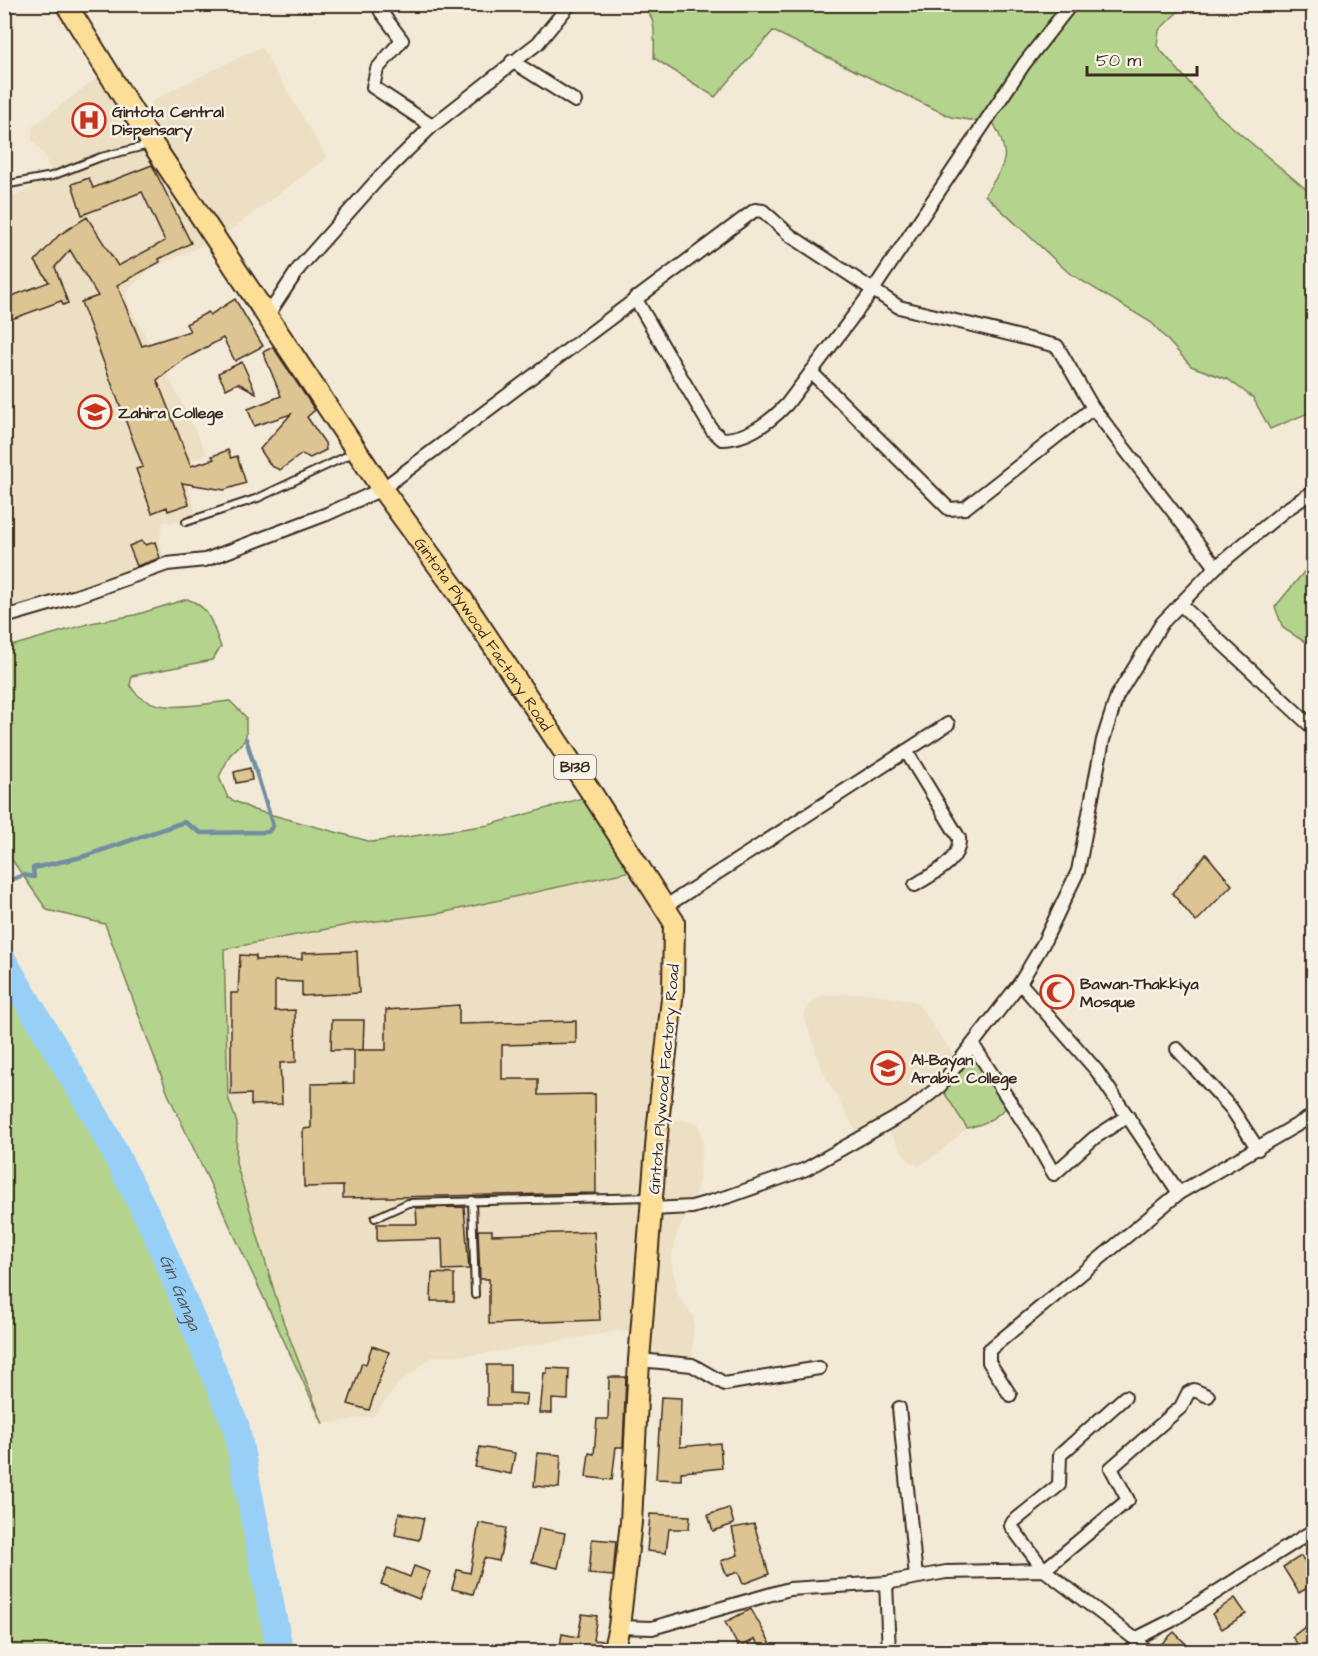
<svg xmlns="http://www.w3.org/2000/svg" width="1318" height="1656" font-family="'Architects Daughter',sans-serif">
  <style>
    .built { fill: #ecdfc3 }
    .green { fill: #b4d48e; stroke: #787f56; stroke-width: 1.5 }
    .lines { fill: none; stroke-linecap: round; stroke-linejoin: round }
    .stream { stroke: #728da0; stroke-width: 4.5 }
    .river { stroke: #97cff6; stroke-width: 27 }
    .building { fill: #ddc493; stroke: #3b2a1e; stroke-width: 1.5 }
    .service-casing { stroke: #3b2a1e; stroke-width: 10 }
    .minor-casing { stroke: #3b2a1e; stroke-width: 16 }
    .primary-casing { stroke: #3b2a1e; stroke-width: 24 }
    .service { stroke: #f7f3e8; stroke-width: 6 }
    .minor { stroke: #f7f3e8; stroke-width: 12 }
    .primary { stroke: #fdde96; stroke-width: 20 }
    .labels { text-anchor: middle; stroke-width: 5; stroke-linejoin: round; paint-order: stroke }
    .shield { fill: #f7f3e8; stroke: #73665b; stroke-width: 1.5 }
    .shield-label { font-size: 15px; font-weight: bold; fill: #3b2a1e }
    .poi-label { font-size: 16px; font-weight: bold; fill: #3b2a1e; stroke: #f7f3e8; text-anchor: start }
    .street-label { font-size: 16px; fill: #3b2a1e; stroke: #f7f3e8 }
    .water-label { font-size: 18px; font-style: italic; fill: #525354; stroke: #f7f3e8 }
  </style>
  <rect width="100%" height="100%" fill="#f2ead7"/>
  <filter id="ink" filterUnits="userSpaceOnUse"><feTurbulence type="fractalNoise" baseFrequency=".0167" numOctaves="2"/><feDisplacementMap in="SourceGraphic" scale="12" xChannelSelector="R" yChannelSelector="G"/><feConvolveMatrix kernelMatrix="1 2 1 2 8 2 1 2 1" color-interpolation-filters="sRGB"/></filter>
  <g filter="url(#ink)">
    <g class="built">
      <path d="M261,47L327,158L218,239L150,269L125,293L128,304L165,370L207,454L191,461L184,474L197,516L186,522H163L159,543L167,564L5,621V202L52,176L45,156L32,140V127L108,70L134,113L170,91Z"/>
      <path d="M640,869L674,922L658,1123L683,1120L699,1124L703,1143L698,1185L692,1207L677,1232L671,1260L678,1296L694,1318L692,1365L639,1360L641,1335L618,1331L482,1354L432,1357L398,1384L374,1416L323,1424L283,1321L236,1163L237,1123L228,1097L224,949L353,924L441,913Z"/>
      <path d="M869,993L917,1002L959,1063L940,1086L967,1128L940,1152L919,1166L911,1162L905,1156L885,1125L861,1140L823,1072L804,1016L809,1005L822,995Z"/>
    </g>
    <g class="green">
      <path d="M641,5H1185L1159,30L1157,46L1218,115L1313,195V416L1308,413L1270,429L1253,398L1229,380L1191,366L1152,323L1069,273L985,195C1004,164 1013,159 994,124L951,117L773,31L715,97L654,58C654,40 658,15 641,5Z"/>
      <path d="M1313,561V640L1308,644L1283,628L1275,607Z"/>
      <path d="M187,599C211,607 212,625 221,647L212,660L132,676L130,685C148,718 199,704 230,701L246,717V739L230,755L219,777L228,798L254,810L372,842L489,825L593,795L640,869L441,913L353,924L224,949L228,1097L237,1123L236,1163L283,1321L323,1424L168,1094L105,924L47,910L5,850L4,648L91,623L135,615Z"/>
      <path d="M5,962L99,1122L154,1229L236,1426L280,1651H5Z"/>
      <path d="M973,1045L1011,1103C999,1116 984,1125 967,1128L940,1086Z"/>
    </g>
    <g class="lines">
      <path class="stream" d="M4,883L23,875L34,877L33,868L82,857L184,822L201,833L268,832L273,826L246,739"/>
      <path class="river" id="s1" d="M4,962L99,1122L154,1229L236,1426L280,1652"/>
    </g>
    <g class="building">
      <path d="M152,165L191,243L159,259L160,262L117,285L142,346L190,331L186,324L208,312L210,315L235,299L263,346L235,361L223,338L185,359L157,380L191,466L214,459L212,456L228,450L231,458L237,456L246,483L224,490L182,483L189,504L168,511L167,507L152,513L136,469L143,467L81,302L98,296L70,250L55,267L68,303L63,305L61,301L4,322V299L49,282L35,261L59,235L87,217L118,266L165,241L142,192L82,215L72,184L89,178L93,188Z"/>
      <path d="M273,347L315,410L307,417L325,443L326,450L310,458L302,454L280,470L271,466L260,449L291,414L254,426L248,409L281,396L263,352Z"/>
      <path d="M242,362L256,393L238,383L226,389L218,373Z"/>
      <path d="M141,541L146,545L155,542L160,558L137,566L129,546Z"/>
      <path d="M250,768L252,780L236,783L234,772Z"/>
      <path d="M1206,854L1232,885L1196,922L1172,893Z"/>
      <path d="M357,951L359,993L302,996V982L275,981V1011L295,1010L296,1062L280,1063L282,1104L251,1105V1094L231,1095V993H238L240,955L256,956V960L302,959V953Z"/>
      <path d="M459,1005V1024L576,1021V1043L502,1045V1079H538V1095L595,1094L596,1193L343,1198V1186L304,1187L303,1129L311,1128V1084L354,1083V1050H386V1010Z"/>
      <path d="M332,1020H364L363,1050H331Z"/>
      <path d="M464,1207L469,1269L443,1270L442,1239L377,1241V1224H417L416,1208Z"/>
      <path d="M478,1230H492V1235L594,1232L600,1320L489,1324V1279H480Z"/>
      <path d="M432,1273L454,1274V1301H431Z"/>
      <path d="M372,1346L389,1352L369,1410L348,1404L362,1363L366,1364Z"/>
      <path d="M487,1365H510V1393L527,1394L525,1405H487Z"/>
      <path d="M547,1368L569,1369L568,1400L552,1399V1413H540L544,1373H547Z"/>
      <path d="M609,1377H626L623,1447H616L612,1480L586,1477L589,1453L594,1454L597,1419H608Z"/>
      <path d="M661,1397L681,1398L680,1447L720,1443L722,1468L694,1471L693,1469V1471L681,1472V1480L656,1479Z"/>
      <path d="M480,1447L515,1453L511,1474L475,1467Z"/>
      <path d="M537,1453L561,1455L559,1488L534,1486Z"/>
      <path d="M729,1508L734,1524L713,1531L708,1515Z"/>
      <path d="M399,1513L424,1518L419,1540L395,1535Z"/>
      <path d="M650,1514L690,1516L689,1529H669L666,1553L647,1551Z"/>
      <path d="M479,1523L506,1528L499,1561L484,1558L473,1594L452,1589L457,1570L470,1573Z"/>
      <path d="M754,1524L769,1574L743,1584L738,1572L727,1576L721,1561L738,1555L732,1528Z"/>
      <path d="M539,1528L565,1533L558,1568L532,1562Z"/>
      <path d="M592,1539L616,1541L613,1576L589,1574Z"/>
      <path d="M1301,1556L1314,1576V1584L1299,1593L1283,1567Z"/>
      <path d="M414,1566L430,1572L419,1599L381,1584L388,1568L410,1577Z"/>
      <path d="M1235,1598L1246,1614L1222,1629L1212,1614Z"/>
      <path d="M751,1609L772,1646L763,1652L755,1639L739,1648L725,1622Z"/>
      <path d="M582,1614L597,1616L593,1640L603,1641L601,1652H559L562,1634L578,1637Z"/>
      <path d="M1314,1620V1642L1303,1651L1292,1637Z"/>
      <path d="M1174,1632L1194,1652H1167L1160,1645Z"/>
    </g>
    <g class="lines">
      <defs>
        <g id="service">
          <path d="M4,185L52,176L101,157L149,145"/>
          <path d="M186,522L258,498L353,453"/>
          <path d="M472,1200L475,1295"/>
          <path d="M375,1218L408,1203L650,1197"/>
        </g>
        <g id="minor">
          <path d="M387,4L381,12L402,40L377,69L373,87L432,126"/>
          <path d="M512,61L575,101"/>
          <path d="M635,298L712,430L722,439C747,439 770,422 787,404L873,290L1024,64L1071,4"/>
          <path d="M268,315L299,268L378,179L432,126L538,43L570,4"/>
          <path d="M811,372L949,509L965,508L1093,408"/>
          <path d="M1180,604L1314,729"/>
          <path d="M8,616L77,596L167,564L205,560L327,514L382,489L755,210L763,211L791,236L899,307L1057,346L1093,408L1216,567"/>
          <path d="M906,751L959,838C961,862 932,874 915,885"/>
          <path d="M666,906L948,724"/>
          <path d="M1020,983L1097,1071L1179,1193"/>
          <path d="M973,1045L1033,1137L1054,1174L1094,1138L1128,1116"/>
          <path d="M1177,1049L1231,1108L1258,1149"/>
          <path d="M652,1209L692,1207L730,1196L806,1169L910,1110L940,1086L1020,983L1043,944L1078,871L1103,740L1117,696L1162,623L1216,567L1284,511L1314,491"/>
          <path d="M639,1360L692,1365L725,1384L819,1368"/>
          <path d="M1010,1395L989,1362V1350L1179,1193L1314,1115"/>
          <path d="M1125,1397L1060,1455L1059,1485L1013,1522L1011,1526L1044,1570L1128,1500L1111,1468L1181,1407L1188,1393L1194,1390L1208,1396"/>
          <path d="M899,1408L916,1577"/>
          <path d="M886,1583L889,1652"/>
          <path d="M619,1627L652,1628L789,1589L886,1583L946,1572L1044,1570L1135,1639L1171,1621L1314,1530"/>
          <path d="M1135,1639L1147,1652"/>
        </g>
        <g id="primary">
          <path id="s2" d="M66,4L152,143L382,489L458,593L593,795L674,922L673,990L658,1123L639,1360L631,1522L619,1627L613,1652"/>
        </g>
      </defs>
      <use href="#service" class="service-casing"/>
      <use href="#minor" class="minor-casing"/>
      <use href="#primary" class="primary-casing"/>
      <use href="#service" class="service"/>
      <use href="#minor" class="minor"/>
      <use href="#primary" class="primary"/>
    </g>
  </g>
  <defs>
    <symbol id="hospital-ring" viewBox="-11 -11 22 22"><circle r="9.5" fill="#f7f3e8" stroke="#c8321e" stroke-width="1.5"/><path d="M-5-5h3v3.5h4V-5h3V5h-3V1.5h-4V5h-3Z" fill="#c8321e"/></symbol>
    <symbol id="school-ring" viewBox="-11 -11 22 22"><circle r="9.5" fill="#f7f3e8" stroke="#c8321e" stroke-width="1.5"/><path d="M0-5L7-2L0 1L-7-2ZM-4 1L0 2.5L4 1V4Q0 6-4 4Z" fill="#c8321e"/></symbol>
    <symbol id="mosque-ring" viewBox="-11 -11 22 22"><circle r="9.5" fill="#f7f3e8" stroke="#c8321e" stroke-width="1.5"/><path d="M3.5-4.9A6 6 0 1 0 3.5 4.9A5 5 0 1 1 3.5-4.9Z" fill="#c8321e"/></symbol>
  </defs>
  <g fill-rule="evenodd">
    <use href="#hospital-ring" x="70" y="101" width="38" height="38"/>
    <use href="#school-ring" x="76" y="393" width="38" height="38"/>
    <use href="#mosque-ring" x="1038" y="973" width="38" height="38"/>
    <use href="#school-ring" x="869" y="1049" width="38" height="38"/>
  </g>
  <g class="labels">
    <rect class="shield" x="554" y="755" width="42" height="24" rx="4.5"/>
    <g class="shield-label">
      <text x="575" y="772">B138</text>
    </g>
    <g class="poi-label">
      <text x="112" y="117">Gintota Central<tspan x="112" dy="18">Dispensary</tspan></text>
      <text x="118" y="418">Zahira College</text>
      <text x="1080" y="989">Bawan-Thakkiya<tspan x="1080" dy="18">Mosque</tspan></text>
      <text x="911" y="1065">Al-Bayan<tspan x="911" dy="18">Arabic College</tspan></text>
    </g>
    <g class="street-label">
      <text dy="6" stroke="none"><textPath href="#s2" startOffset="756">Gintota Plywood Factory Road</textPath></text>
      <text transform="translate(663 1079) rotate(-85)" y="6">Gintota Plywood Factory Road</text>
    </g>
    <g class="water-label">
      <text dy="6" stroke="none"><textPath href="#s1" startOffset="375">Gin Ganga</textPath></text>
    </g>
  </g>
  <rect width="1318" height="1656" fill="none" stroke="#f7f3e8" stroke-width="24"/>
  <rect x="12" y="12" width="1294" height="1632" fill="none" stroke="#3b2a1e" stroke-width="2" filter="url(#ink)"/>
  <path d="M1087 66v9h110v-9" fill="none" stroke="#3b2a1e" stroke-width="3"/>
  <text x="1096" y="66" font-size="18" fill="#3b2a1e" stroke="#f7f3e8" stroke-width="4.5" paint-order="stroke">50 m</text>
</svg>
